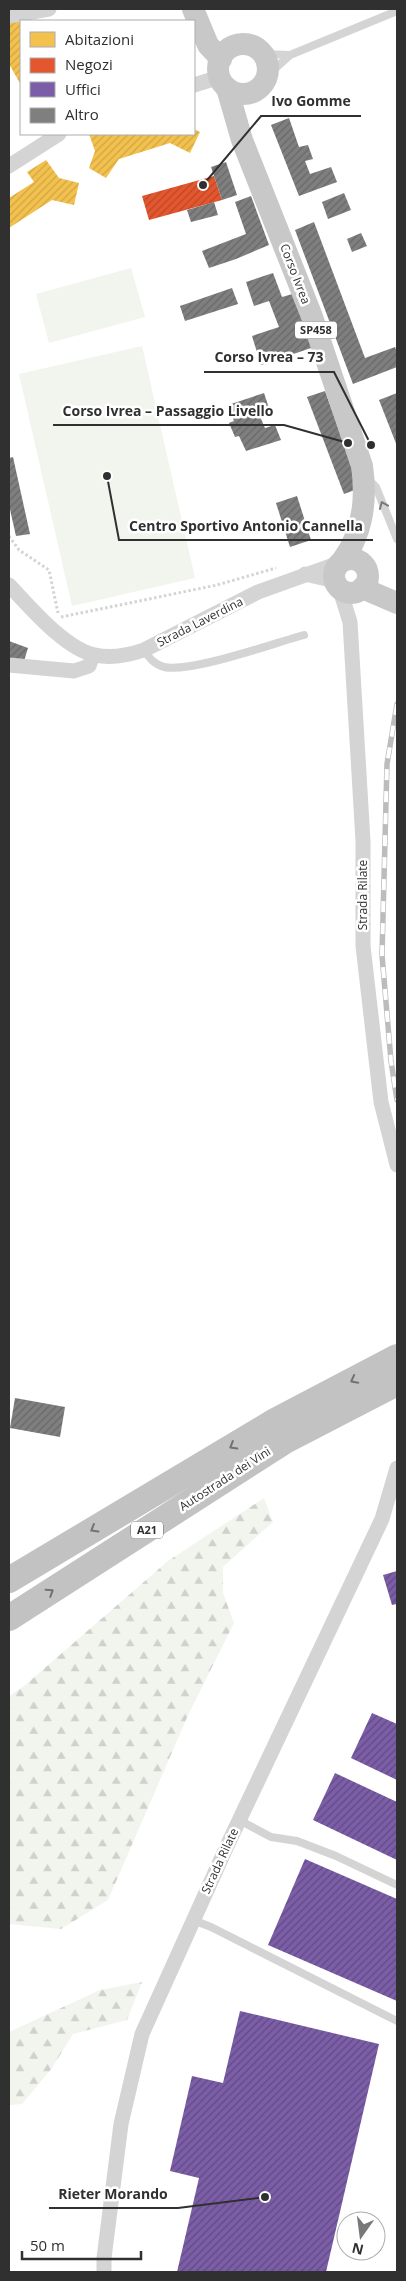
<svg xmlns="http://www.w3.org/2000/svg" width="406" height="2281" font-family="'Open Sans',sans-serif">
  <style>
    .green { fill: #f1f5ed }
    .forest { fill: url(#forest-firs) }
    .homes { fill: url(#homes-hatch) }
    .shops { fill: url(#shops-hatch) }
    .offices { fill: url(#offices-hatch) }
    .building { fill: url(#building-hatch) }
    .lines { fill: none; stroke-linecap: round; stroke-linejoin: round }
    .path { stroke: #d4d4d4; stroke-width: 3; stroke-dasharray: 2.5 2.5; stroke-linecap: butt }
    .service { stroke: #d4d4d4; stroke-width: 8 }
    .minor { stroke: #d4d4d4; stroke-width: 15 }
    .primary { stroke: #c8c8c8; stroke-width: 22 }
    .motorway { stroke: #c2c2c2; stroke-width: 26 }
    .rail-casing { stroke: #bcbcbc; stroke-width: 5.5 }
    .rail { stroke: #fff; stroke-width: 4; stroke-dasharray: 11; stroke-linecap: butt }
    .oneway { stroke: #7a7a7a }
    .oneway2 { stroke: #727272 }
    .labels { text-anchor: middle; stroke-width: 5; stroke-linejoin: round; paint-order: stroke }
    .shield { fill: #fff; stroke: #6e6e6e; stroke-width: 1 }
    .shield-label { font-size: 11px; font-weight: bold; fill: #303030 }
    .street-label { font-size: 12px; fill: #303030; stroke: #fff }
    .leader { fill: none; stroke: #303030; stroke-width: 2 }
    .callout-dot { fill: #303030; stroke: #fff; stroke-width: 2 }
    .callout-label { font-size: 14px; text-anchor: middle; font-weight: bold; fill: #303030; stroke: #fff; stroke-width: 5; stroke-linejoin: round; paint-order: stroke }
  </style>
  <defs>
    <pattern id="forest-firs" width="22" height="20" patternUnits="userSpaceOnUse" patternTransform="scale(1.25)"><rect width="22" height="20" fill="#f1f5ed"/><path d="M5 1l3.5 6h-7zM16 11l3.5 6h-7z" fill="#cfd2cc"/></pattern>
    <pattern id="homes-hatch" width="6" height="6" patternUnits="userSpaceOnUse" patternTransform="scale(1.25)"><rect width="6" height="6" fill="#f2c14e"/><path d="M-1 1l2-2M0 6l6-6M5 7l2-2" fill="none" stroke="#d0a644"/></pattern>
    <pattern id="shops-hatch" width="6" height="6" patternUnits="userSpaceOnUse" patternTransform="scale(1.25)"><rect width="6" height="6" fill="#e4572e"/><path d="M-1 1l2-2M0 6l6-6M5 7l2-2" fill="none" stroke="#b94828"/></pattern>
    <pattern id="offices-hatch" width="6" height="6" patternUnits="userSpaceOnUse" patternTransform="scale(1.25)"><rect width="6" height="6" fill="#7b5ea7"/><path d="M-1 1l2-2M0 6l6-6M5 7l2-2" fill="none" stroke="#604a81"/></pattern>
    <pattern id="building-hatch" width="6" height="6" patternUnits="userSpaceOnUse" patternTransform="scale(1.25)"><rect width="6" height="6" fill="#7f7f7f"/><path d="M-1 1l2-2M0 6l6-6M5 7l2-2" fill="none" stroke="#686868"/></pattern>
  </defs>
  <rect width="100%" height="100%" fill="#fff"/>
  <g class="green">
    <path d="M131,268L145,317L49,343L36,294Z"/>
    <path d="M142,346L195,578L72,606L19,374Z"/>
  </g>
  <g class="forest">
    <path d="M264,1498L273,1522L223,1567V1593L234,1623L189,1713L108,1900L61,1929L9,1924V1696L24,1686L168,1561Z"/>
    <path d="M142,1982L127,2020L73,2034L52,2068L22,2104L9,2105V2032L100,1990Z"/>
  </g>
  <g class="homes">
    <path d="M21,20V85L9,64V23Z"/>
    <path d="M194,129L200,132L190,153L170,143L119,159L106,178L89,168L95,151L89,134H194Z"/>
    <path d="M46,160L59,178L79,183L74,205L52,200L9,228V198L34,182L27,172Z"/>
  </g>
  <path class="shops" d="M214,176L222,200L149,220L142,196Z"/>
  <g class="offices">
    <path d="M397,1571V1604L392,1605L383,1575Z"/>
    <path d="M372,1713L397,1724V1780L351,1758Z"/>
    <path d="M335,1773L397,1802V1860L313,1820Z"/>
    <path d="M305,1859L397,1899V2001L268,1945Z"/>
    <path d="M240,2011L379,2044L326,2272H177L199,2178L170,2171L192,2076L223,2083Z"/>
  </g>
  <g class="building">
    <path d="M289,118L299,147L308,145L313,159L305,161L310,174L331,167L337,182L299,196L271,125Z"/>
    <path d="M226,162L237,195L222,200L211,167Z"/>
    <path d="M344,193L351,210L328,219L322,202Z"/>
    <path d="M251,196L269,245L236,259L209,268L202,251L246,234L235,202Z"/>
    <path d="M214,202L218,215L191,222L187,210Z"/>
    <path d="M314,222L365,358L395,347L397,352V367L353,384L295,230Z"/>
    <path d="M361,233L367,246L352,252L347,239Z"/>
    <path d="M273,273L282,297L296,293L314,347L261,365L252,336L279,327L269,301L254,306L246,282Z"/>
    <path d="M232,288L238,304L185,321L180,306Z"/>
    <path d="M325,391L360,488L344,494L307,397Z"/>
    <path d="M264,393L269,408L258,412L265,428L275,425L281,440L246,451L239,436L235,437L229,423L234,421L228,405Z"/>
    <path d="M397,393V446L379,400Z"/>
    <path d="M13,457L30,534L16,536L9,505V458Z"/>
    <path d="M297,496L311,540L290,547L276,503Z"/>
    <path d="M9,641L28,648L24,661L9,658Z"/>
    <path d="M15,1398L65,1407L60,1437L10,1428Z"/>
  </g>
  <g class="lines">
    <g class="path">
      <path d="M9,536L19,550L49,570L58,613"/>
      <path d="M61,617L217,585L276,568"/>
    </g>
    <g class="service">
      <path d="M263,54L290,55L267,76"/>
      <path d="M290,55L397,11"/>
      <path d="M368,479L376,487L397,539"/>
      <path d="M144,650C149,658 154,664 164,667C191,673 274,643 304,635"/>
      <path d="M239,1820L271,1837L297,1841L336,1856L397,1885"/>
      <path d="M193,1920L211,1927L397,2021"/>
    </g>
    <g class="minor">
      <path d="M9,16L49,9"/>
      <path d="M194,85L220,77"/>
      <path d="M9,166L59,134"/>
      <path d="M305,574L335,581"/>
      <path d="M9,585C30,607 65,649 95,655C112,659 129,655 144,650L258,592L339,563"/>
      <path d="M339,587L350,622L363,841V946L381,1102L397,1165"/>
      <path d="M9,665L74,671L89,666L93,655"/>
      <path d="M104,2272V2258L121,2124L142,2034L227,1846L382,1519L397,1468"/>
    </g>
    <g class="primary">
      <path d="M193,9L208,45L221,59"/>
      <circle cx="243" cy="69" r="25"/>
      <path d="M227,88L242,140L311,314L362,466C367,501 363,533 342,561"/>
      <circle cx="351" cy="576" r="17"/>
      <path d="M362,588L397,603"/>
    </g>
    <g class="motorway">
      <path d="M9,1580L275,1421L397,1357"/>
      <path d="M9,1618L285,1441L397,1383"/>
    </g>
    <defs>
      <path id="rail" d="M397,704L387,764L382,955L391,1061L397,1100"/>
    </defs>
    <use href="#rail" class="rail-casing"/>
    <use href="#rail" class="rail"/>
  </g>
  <defs><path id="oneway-chevron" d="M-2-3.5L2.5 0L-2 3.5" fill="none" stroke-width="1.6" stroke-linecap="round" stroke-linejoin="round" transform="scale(1.25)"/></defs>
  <use class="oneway" href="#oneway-chevron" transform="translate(383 505) rotate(-112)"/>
  <g class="oneway2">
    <use href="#oneway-chevron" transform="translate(354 1380) rotate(152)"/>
    <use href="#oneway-chevron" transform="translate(233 1446) rotate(149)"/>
    <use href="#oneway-chevron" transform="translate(94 1529) rotate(149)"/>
    <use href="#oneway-chevron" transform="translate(50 1592) rotate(-33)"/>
  </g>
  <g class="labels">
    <g class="shield">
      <rect x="295" y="321.5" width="42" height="17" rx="4"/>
      <rect x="131" y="1521.5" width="32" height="17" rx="4"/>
    </g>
    <g class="shield-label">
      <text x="316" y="334">SP458</text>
      <text x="147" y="1534">A21</text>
    </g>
    <g class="street-label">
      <text transform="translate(295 274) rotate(69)" y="4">Corso Ivrea</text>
      <text transform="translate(200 622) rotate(-27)" y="4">Strada Laverdina</text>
      <text transform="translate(363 895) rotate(-90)" y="4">Strada Rilate</text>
      <text transform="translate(225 1479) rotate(-33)" y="4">Autostrada dei Vini</text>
      <text transform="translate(220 1861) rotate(-65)" y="4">Strada Rilate</text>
    </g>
  </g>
  <path class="leader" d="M203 185L261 116H361M371 445L334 372H204M348 443L284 425H53M107 476L119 540H373M265 2197L178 2208H49"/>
  <g class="callout-dot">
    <circle cx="203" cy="185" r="5"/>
    <circle cx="371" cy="445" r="5"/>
    <circle cx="348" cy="443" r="5"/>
    <circle cx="107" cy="476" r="5"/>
    <circle cx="265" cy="2197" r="5"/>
  </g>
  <g class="callout-label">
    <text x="311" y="106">Ivo Gomme</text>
    <text x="269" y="362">Corso Ivrea – 73</text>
    <text x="168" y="416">Corso Ivrea – Passaggio Livello</text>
    <text x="246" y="531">Centro Sportivo Antonio Cannella</text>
    <text x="113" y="2199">Rieter Morando</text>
  </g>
  <rect width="406" height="2281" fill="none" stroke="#303030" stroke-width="20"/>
  <rect x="20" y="20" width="175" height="115" fill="#ffffff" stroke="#acacac"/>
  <rect x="30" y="32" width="25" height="15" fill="#f2c14e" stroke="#acacac"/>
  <text x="65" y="45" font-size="15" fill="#303030">Abitazioni</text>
  <rect x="30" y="58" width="25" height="15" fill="#e4572e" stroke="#acacac"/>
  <text x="65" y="70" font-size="15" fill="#303030">Negozi</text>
  <rect x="30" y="82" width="25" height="15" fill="#7b5ea7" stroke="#acacac"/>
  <text x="65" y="95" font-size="15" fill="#303030">Uffici</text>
  <rect x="30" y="108" width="25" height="15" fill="#7f7f7f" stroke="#acacac"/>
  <text x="65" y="120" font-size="15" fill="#303030">Altro</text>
  <g transform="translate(361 2236) rotate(194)"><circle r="24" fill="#ffffff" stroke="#acacac"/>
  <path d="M0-4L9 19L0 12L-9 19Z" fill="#787878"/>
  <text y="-8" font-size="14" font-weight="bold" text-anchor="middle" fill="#303030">N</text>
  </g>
  <path d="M22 2251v8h119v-8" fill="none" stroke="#303030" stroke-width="2.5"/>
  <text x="30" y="2251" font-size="15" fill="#303030" stroke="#ffffff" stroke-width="4" paint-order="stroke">50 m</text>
</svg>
